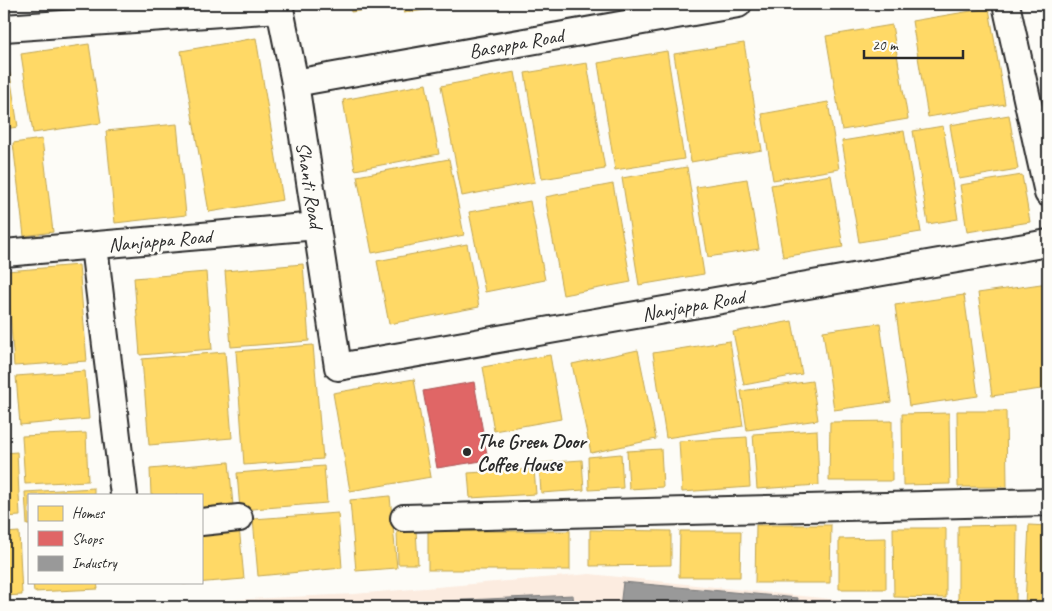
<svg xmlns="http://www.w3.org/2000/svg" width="1052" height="611" font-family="Caveat,sans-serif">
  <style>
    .built { fill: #fcece0 }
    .homes { fill: #ffd966; stroke: #bfa554 }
    .shops { fill: #e06666; stroke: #aa5454 }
    .industry { fill: #999; stroke: #787878 }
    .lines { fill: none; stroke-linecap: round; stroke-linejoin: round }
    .street-casing { stroke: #2b2b2b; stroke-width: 30 }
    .street { stroke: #fdfcf7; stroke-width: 26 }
    .poi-dot { fill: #2b2b2b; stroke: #fdfcf7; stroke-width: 2 }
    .labels { text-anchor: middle; stroke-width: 5; stroke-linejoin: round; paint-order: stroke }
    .street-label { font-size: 20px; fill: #2b2b2b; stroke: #fdfcf7 }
    .poi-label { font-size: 20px; font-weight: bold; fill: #2b2b2b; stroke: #fdfcf7; text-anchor: start }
  </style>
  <rect width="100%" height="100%" fill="#fdfcf7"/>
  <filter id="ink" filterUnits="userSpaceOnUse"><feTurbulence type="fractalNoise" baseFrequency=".02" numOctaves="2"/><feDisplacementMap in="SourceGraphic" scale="10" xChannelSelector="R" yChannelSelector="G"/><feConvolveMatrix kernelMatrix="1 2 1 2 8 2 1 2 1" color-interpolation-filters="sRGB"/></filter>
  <g filter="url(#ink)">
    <path class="built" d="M590,574L908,607H83L354,594Z"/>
    <g class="homes">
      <path d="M350,4H395V6L351,12Z"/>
      <path d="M403,4H467L404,13Z"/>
      <path d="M989,8L1005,104L928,117L912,21Z"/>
      <path d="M892,25L908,119L842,130L826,36Z"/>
      <path d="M256,38L283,200L209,212L181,51Z"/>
      <path d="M4,42H5L18,127L4,129Z"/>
      <path d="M744,43L762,150L691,162L674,54Z"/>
      <path d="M89,44L101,123L33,133L21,54Z"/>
      <path d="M667,51L684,159L615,170L598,63Z"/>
      <path d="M587,63L605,169L542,179L525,73Z"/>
      <path d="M515,72L535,182L462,196L441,86Z"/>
      <path d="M426,84L439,154L355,170L343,100Z"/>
      <path d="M828,102L839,169L773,180L762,114Z"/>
      <path d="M1009,115L1018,169L959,179L950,125Z"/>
      <path d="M177,124L186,215L115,223L106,131Z"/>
      <path d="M943,126L958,219L928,224L913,131Z"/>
      <path d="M904,131L921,232L859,242L842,141Z"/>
      <path d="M42,139L53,232L24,236L13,143Z"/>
      <path d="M449,159L464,235L372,253L357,176Z"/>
      <path d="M687,167L704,274L639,285L622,178Z"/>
      <path d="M831,175L843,247L783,257L771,185Z"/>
      <path d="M1022,175L1030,222L967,232L960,185Z"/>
      <path d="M747,179L759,249L708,257L696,187Z"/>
      <path d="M613,184L631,282L563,295L545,197Z"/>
      <path d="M530,201L545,280L485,292L469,212Z"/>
      <path d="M467,244L479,307L389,324L377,261Z"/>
      <path d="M303,264L309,341L231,347L225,271Z"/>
      <path d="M79,265L87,361L14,366L7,271Z"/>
      <path d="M206,272L212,349L140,355L134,278Z"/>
      <path d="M1048,283V388L992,396L978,293Z"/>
      <path d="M964,295L978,396L909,406L895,305Z"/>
      <path d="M792,321L802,374L744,385L733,332Z"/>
      <path d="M880,323L891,402L834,410L823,331Z"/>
      <path d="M730,341L743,426L666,438L653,353Z"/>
      <path d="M313,345L323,459L244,465L236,351Z"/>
      <path d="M638,350L656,439L591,453L572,364Z"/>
      <path d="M225,352L232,438L149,445L142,359Z"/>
      <path d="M550,355L561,419L494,431L483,367Z"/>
      <path d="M85,371L89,419L20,425L16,376Z"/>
      <path d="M414,379L431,477L350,491L333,393Z"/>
      <path d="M812,381L818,420L747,430L741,391Z"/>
      <path d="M957,411H1006L1007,487H958Z"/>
      <path d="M949,413L950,484L903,485L902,414Z"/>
      <path d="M892,421V481H829L830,422Z"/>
      <path d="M817,430L819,485L757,489L753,434Z"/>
      <path d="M86,433L88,481L25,484L22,436Z"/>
      <path d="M747,437L750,487L682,492L679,441Z"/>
      <path d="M661,449L663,487L629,489L627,451Z"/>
      <path d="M17,452L20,516L4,517V453Z"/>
      <path d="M621,454L623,488L589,490L588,457Z"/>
      <path d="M582,460L584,490L541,493L539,463Z"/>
      <path d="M229,462L234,516L201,518V495H151L150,469Z"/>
      <path d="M324,466L327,503L240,510L237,473Z"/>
      <path d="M534,469L536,494L470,498L468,473Z"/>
      <path d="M94,488V495H29V525H27L25,492Z"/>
      <path d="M390,496L397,568L356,571L350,500Z"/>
      <path d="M338,513L342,568L258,576L253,519Z"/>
      <path d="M756,525H831L830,583H755Z"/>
      <path d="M1017,525L1016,602H958V526Z"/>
      <path d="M1029,525L1048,526V606L1025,605Z"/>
      <path d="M239,526L244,579L183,584L182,582H201V529Z"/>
      <path d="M893,528H946V598L894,597Z"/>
      <path d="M416,530L418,564H398L397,531Z"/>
      <path d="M590,530L671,531V565L590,566Z"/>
      <rect x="428" y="531" width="142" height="39"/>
      <path d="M680,531H741L740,577H679Z"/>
      <path d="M19,532L22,595L4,596V533Z"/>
      <path d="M886,538V589H839V539Z"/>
      <path d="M33,582H97L98,589L34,592Z"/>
    </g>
    <path class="shops" d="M474,382L488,460L437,468L423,391Z"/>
    <g class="industry">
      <path d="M623,582L798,598L797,607H620Z"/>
      <path d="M573,595L574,607H316Z"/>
    </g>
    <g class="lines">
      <defs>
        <g id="street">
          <path d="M279,4L295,83L338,367L1048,243"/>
          <path d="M1006,4L1048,193"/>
          <path d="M4,28L280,9"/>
          <path d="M295,83L738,4"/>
          <path d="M94,246L124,495"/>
          <path d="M4,253L317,226"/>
          <path d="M404,518L1048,502"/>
          <path d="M201,522L239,518"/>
        </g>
      </defs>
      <use href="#street" class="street-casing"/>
      <use href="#street" class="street"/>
    </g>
  </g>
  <circle class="poi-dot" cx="467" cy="452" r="5"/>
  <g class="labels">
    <g class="street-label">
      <text transform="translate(516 43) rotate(-10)" y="7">Basappa Road</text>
      <text transform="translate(310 185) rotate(81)" y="7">Shanti Road</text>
      <text transform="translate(160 240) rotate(-5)" y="7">Nanjappa Road</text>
      <text transform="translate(693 305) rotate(-10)" y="7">Nanjappa Road</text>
    </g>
    <g class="poi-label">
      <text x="477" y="448">The Green Door<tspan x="477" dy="23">Coffee House</tspan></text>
    </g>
  </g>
  <rect width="1052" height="611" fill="none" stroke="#fdfcf7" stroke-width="20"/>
  <rect x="10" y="10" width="1032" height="591" fill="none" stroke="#2b2b2b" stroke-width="2" filter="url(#ink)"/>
  <rect x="28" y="494" width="175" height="90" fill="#fdfcf7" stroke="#a9a8a5"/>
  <rect x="38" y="506" width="25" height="15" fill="#ffd966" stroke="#a9a8a5"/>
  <text x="72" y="518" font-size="15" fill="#2b2b2b">Homes</text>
  <rect x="38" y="531" width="25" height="15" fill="#e06666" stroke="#a9a8a5"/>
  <text x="72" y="544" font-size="15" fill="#2b2b2b">Shops</text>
  <rect x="38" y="556" width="25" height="15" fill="#999999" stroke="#a9a8a5"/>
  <text x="72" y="568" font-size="15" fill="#2b2b2b">Industry</text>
  <path d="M864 50v8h99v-8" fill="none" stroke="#2b2b2b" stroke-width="2.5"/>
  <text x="872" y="50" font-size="15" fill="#2b2b2b" stroke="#fdfcf7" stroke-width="4" paint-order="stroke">20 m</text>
</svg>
